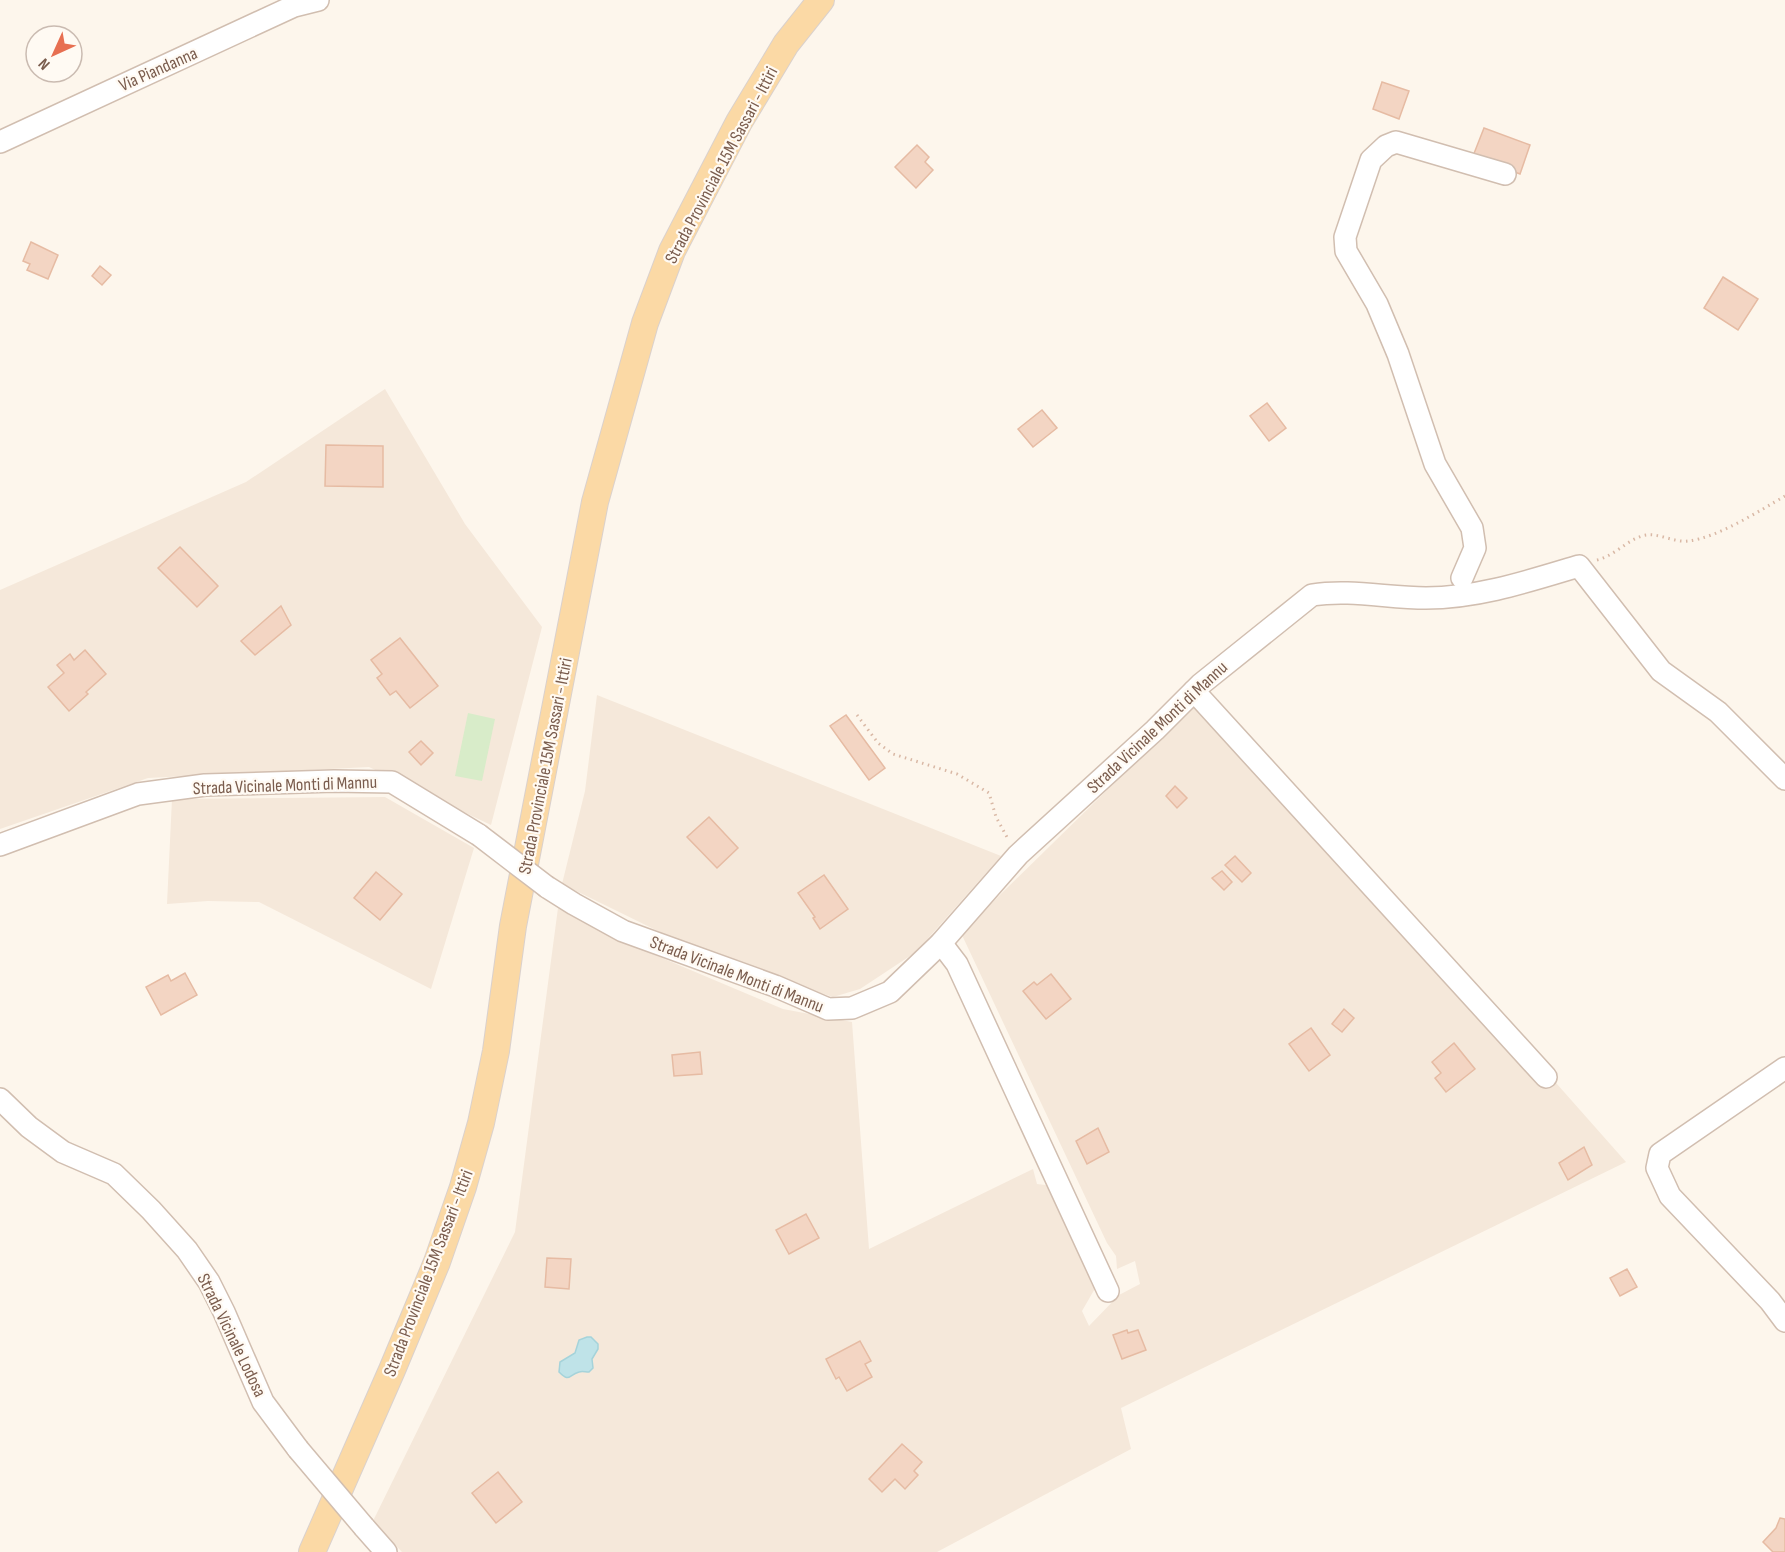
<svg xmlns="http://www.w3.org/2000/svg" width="1785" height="1552" font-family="'Sofia Sans Condensed',sans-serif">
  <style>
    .residential { fill: #f5e8da }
    .green { fill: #d8ecc9 }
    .water { fill: #bfe3e8; stroke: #a5d3da; stroke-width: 1.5 }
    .building { fill: #f3d5c3; stroke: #e6bba3; stroke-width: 1.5 }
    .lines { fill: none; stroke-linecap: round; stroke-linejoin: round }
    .minor-casing { stroke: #d1beb0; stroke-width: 24 }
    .major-casing { stroke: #dad1cd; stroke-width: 28 }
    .path { stroke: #d9b8a5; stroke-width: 3; stroke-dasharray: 1.5 4.5; stroke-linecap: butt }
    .minor { stroke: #fff; stroke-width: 21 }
    .major { stroke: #fbd9a5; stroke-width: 26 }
    .minor-bridge-casing { stroke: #d1beb0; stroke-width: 24; stroke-linecap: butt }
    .minor-bridge { stroke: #fff; stroke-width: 21 }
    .labels { text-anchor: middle; stroke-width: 4.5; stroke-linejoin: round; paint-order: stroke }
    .street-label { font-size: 18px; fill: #7a5c4d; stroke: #fffaf3 }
  </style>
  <rect width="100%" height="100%" fill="#fdf6ec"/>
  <g class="residential">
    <path d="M385,389L465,524L542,627L491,825L369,767L148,778L0,829V590L246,482Z"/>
    <path d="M597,695L1001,856L916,952L860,989L833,997L747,969L726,956L668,936L562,884L585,791Z"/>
    <path d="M1214,696L1626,1162L1121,1408L1131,1449L937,1552H402L373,1521L515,1232L558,908L636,947L783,1009L852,1022L869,1249L1033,1169L1037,1184L1054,1186L1097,1285L1082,1311L1089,1326L1119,1295L1140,1284L1135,1261L1117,1269L1116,1256L1107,1243L961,933L1194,705Z"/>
    <path d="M385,797L474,848L431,989L259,902L208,901L167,904L172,799Z"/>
  </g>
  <path class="green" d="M468,713L495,719L482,781L455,776Z"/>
  <path class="water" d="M587,1337H591L598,1344V1349L592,1359L593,1368L589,1372C585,1372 582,1371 579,1372C568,1375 570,1383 559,1372L560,1362L575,1353L579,1340Z"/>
  <g class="building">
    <path d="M1382,82L1409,91L1399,119L1373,109Z"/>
    <path d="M1484,128L1530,145L1520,174L1473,156Z"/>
    <path d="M917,145L929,157L925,162L933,170L916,188L895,167Z"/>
    <path d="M31,242L58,255L48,279L27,270L30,264L23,261Z"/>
    <path d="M100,266L111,275L102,285L92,276Z"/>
    <path d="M1723,277L1758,299L1738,330L1704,308Z"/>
    <path d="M1267,403L1286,428L1269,441L1250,416Z"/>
    <path d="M1042,410L1057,428L1033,447L1018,429Z"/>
    <path d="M326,445L383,446V487L325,486Z"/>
    <path d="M180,547L218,586L197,607L158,568Z"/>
    <path d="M281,606L291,625L255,655L241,641Z"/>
    <path d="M400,638L438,686L410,708L396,691L390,695L377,678L382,674L371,660Z"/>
    <path d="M85,650L106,674L86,692L88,694L69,711L48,687L64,673L57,665L70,654L74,660Z"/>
    <path d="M846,715L885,768L869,780L830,726Z"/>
    <path d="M421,741L433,753L421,765L409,752Z"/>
    <path d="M1175,786L1187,798L1177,808L1166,796Z"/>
    <path d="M709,817L738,848L717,868L687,837Z"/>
    <path d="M1235,856L1251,873L1242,882L1225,865Z"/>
    <path d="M1222,871L1232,882L1224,890L1212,878Z"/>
    <path d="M376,872L402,894L380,920L354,898Z"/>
    <path d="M824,875L848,909L820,929L813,918L815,917L798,893Z"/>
    <path d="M185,973L197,995L161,1015L146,987L168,975L171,981Z"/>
    <path d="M1051,974L1071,999L1046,1019L1023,991L1034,982L1037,985Z"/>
    <path d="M1344,1009L1354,1018L1342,1032L1332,1024Z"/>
    <path d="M1311,1028L1330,1055L1309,1071L1289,1044Z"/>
    <path d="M1454,1043L1475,1069L1446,1092L1435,1078L1441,1073L1432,1062Z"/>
    <path d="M700,1052L702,1074L674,1076L672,1055Z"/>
    <path d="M1098,1128L1109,1152L1087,1164L1076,1141Z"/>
    <path d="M1584,1147L1592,1165L1568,1180L1559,1163Z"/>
    <path d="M806,1214L819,1238L789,1254L776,1230Z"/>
    <path d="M547,1258L571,1259L569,1289L545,1287Z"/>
    <path d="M1627,1269L1637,1287L1620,1296L1610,1278Z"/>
    <path d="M1127,1330L1128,1333L1138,1330L1146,1350L1122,1359L1113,1335Z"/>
    <path d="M860,1341L871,1361L865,1364L872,1377L847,1391L839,1377L836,1379L826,1359Z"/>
    <path d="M902,1444L922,1462L914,1471L918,1475L905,1489L895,1479L882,1492L869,1479Z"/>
    <path d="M498,1472L522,1502L496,1523L472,1493Z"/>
    <path d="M1780,1518L1785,1519V1552H1773L1763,1542L1776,1528Z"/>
  </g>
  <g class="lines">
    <defs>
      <g id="minor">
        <path d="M0,142L294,6L318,0"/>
        <path d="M1462,578L1475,548L1472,528L1435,464L1398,354L1377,304L1346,251L1345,237L1371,160L1386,146L1396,142L1505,174"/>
        <path d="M1194,691L1546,1077"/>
        <path d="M0,845L138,794L205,785L334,781L392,782L479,835"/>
        <path d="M547,887L574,904L623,931L775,986L828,1009L852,1008L890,992L941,943L1018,855L1155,730L1201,684L1312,595C1350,589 1388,598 1426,598C1478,598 1529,581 1579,566L1661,671L1718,712L1785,779"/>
        <path d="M941,943L957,964L1108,1291"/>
        <path d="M1785,1068L1660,1154L1657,1168L1670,1196L1770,1301L1785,1321"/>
        <path d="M0,1099L29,1127L63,1152L114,1174L151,1210L187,1250L209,1282L224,1312L263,1402L298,1449"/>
        <path d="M364,1527L386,1552"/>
      </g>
      <path id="major" d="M312,1552L392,1370L437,1262L463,1187L481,1123L496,1051L513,926L595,502L645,323L672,251L739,122L786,44L821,0"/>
    </defs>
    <use href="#minor" class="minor-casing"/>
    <use href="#major" class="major-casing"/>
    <g class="path">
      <path d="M1597,560C1614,556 1626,541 1642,536C1657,531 1673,543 1688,541C1717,538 1759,511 1785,496"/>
      <path d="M857,715L878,743L893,754L957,774L989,793L996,817L1008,839"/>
    </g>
    <use href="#minor" class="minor"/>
    <use href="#major" class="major"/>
    <defs>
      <g id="minor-bridge">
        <path d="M479,835L547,887"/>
        <path d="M298,1449L364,1527"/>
      </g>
    </defs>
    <use href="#minor-bridge" class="minor-bridge-casing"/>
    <use href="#minor-bridge" class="minor-bridge"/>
  </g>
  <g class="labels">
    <g class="street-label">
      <text transform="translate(158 69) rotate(-24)" y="6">Via Piandanna</text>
      <text transform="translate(721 165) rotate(-62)" y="6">Strada Provinciale 15M Sassari - Ittiri</text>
      <text transform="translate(1157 727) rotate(-43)" y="6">Strada Vicinale Monti di Mannu</text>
      <text transform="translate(545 766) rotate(-79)" y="6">Strada Provinciale 15M Sassari - Ittiri</text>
      <text transform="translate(285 785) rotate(-2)" y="6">Strada Vicinale Monti di Mannu</text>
      <text transform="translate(737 974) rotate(21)" y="6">Strada Vicinale Monti di Mannu</text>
      <text transform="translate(428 1273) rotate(-69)" y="6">Strada Provinciale 15M Sassari - Ittiri</text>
      <text transform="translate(232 1335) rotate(64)" y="6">Strada Vicinale Lodosa</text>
    </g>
  </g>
  <g transform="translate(54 54) rotate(225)"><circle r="28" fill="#fffaf3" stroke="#cabbb1" stroke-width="1.5"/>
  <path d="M0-4.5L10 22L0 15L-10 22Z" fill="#e76f51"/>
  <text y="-9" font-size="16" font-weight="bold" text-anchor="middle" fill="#7a5c4d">N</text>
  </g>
</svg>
